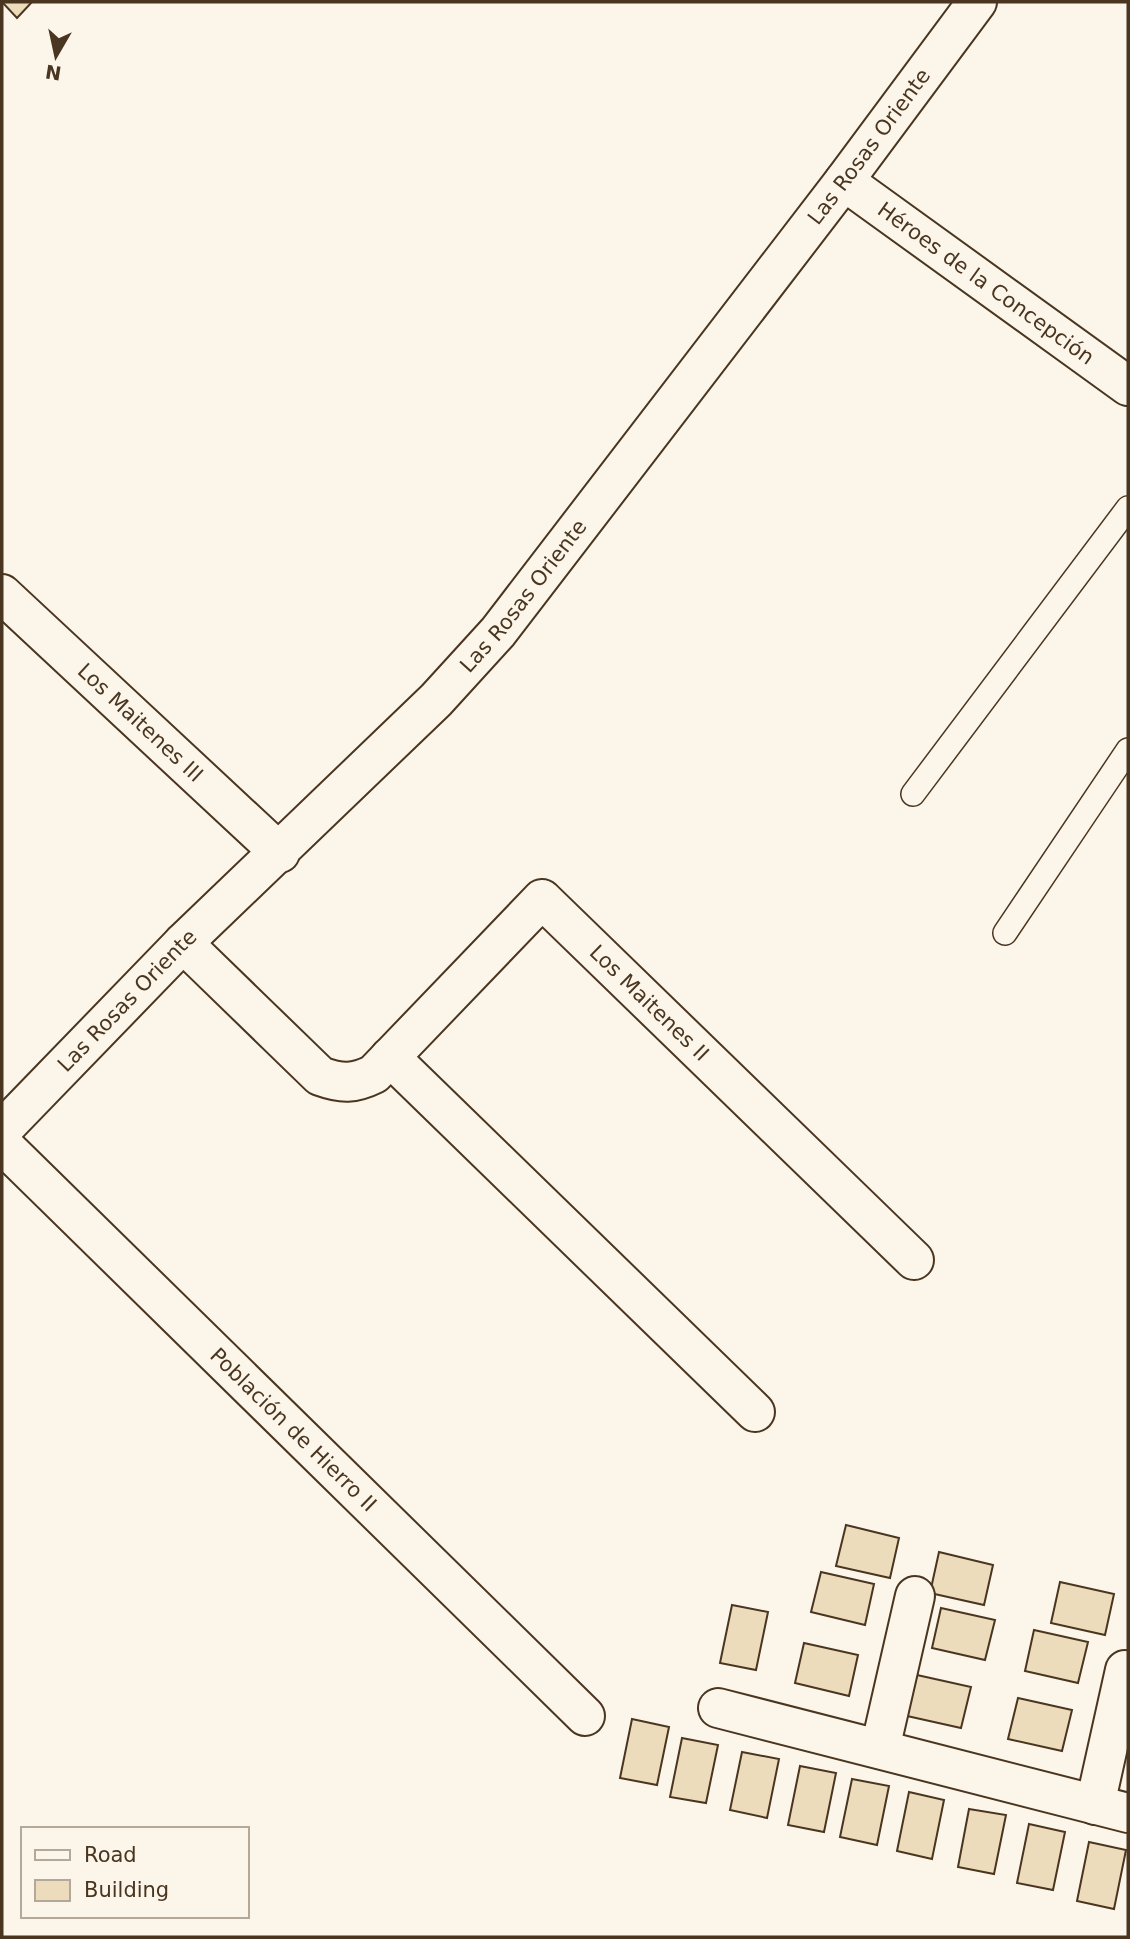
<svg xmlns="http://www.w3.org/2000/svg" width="1130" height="1939" font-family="'DejaVu Sans',sans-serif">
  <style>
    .building { fill: #ecdcbc; stroke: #4a3520; stroke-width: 2 }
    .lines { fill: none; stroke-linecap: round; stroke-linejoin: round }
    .service-casing { stroke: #4a3520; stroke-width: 26 }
    .minor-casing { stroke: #4a3520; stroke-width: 42 }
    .service { stroke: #fbf6e9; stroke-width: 23 }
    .minor { stroke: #fbf6e9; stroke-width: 38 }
    .labels { text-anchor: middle; stroke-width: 5; stroke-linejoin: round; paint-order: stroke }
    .street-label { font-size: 21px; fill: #4a3520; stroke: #fbf6e9 }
  </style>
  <rect width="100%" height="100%" fill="#fbf6e9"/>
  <g class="building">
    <path d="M2,2H32L17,18Z"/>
    <path d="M846,1525L899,1538L890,1578L836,1566Z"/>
    <path d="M939,1552L993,1565L984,1605L930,1593Z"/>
    <path d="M821,1572L874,1584L865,1625L811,1612Z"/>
    <path d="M1060,1582L1114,1594L1105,1635L1051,1623Z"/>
    <path d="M732,1605L768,1612L756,1670L720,1663Z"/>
    <path d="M941,1608L995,1620L985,1660L932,1648Z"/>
    <path d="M1034,1630L1088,1642L1078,1683L1025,1671Z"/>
    <path d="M804,1643L858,1655L849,1696L795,1683Z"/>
    <path d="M917,1675L971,1687L961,1728L907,1716Z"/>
    <path d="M1018,1698L1072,1710L1062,1751L1008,1739Z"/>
    <path d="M632,1719L669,1727L657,1785L620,1778Z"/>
    <path d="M682,1738L718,1745L706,1803L670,1797Z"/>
    <path d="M742,1752L779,1759L767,1818L730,1810Z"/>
    <path d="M800,1766L836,1773L824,1832L788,1825Z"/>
    <path d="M852,1779L889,1786L877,1845L840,1837Z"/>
    <path d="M909,1792L944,1800L932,1859L897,1851Z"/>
    <path d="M969,1809L1006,1815L994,1874L958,1867Z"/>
    <path d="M1029,1824L1065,1832L1053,1890L1017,1883Z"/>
    <path d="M1089,1842L1126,1850L1114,1909L1077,1901Z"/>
  </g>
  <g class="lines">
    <defs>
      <g id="service">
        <path d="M913,794L1128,508"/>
        <path d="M1005,933L1128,750"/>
      </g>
      <g id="minor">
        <path id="s1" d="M844,181L1128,386"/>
        <path id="s2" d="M2,594L280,853"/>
        <path id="s3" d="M183,943L320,1076C342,1084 354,1084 374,1074L542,899L914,1260"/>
        <path d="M390,1057L755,1412"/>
        <path id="s4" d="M2,1130L183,943L436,700L498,632L844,181L977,2"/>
        <path id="s5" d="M2,1144L585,1716"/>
        <path d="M718,1708L1128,1813"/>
        <path d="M880,1749L915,1596"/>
        <path d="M1095,1805L1125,1670"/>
      </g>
    </defs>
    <use href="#service" class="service-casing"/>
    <use href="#minor" class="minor-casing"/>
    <use href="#service" class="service"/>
    <use href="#minor" class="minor"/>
  </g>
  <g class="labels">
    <g class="street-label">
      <text dy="7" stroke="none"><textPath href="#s4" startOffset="1314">Las Rosas Oriente</textPath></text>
      <text dy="7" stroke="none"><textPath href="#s1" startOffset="175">Héroes de la Concepción</textPath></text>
      <text dy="7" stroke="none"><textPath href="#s4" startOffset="747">Las Rosas Oriente</textPath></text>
      <text dy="7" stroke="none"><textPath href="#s2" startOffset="189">Los Maitenes III</textPath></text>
      <text dy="7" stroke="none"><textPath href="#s4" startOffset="180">Las Rosas Oriente</textPath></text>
      <text dy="7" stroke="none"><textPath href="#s3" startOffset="639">Los Maitenes II</textPath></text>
      <text dy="7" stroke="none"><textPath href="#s5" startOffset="408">Población de Hierro II</textPath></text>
    </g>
  </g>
  <rect width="1130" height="1939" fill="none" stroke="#4a3520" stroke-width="7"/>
  <rect x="21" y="1827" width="228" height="91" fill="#fbf6e9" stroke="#b4a999" stroke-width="2"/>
  <rect x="35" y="1850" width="35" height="10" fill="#fbf6e9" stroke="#b4a999" stroke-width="2"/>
  <text x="84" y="1862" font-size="21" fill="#4a3520">Road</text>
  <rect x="35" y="1880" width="35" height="21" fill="#ecdcbc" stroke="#b4a999" stroke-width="2"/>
  <text x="84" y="1897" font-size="21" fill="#4a3520">Building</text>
  <g transform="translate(56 56) rotate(189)" stroke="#fbf6e9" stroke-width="5" paint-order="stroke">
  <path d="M0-5L12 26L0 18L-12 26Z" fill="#4a3520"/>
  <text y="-10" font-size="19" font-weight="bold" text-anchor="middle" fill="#4a3520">N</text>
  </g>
</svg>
